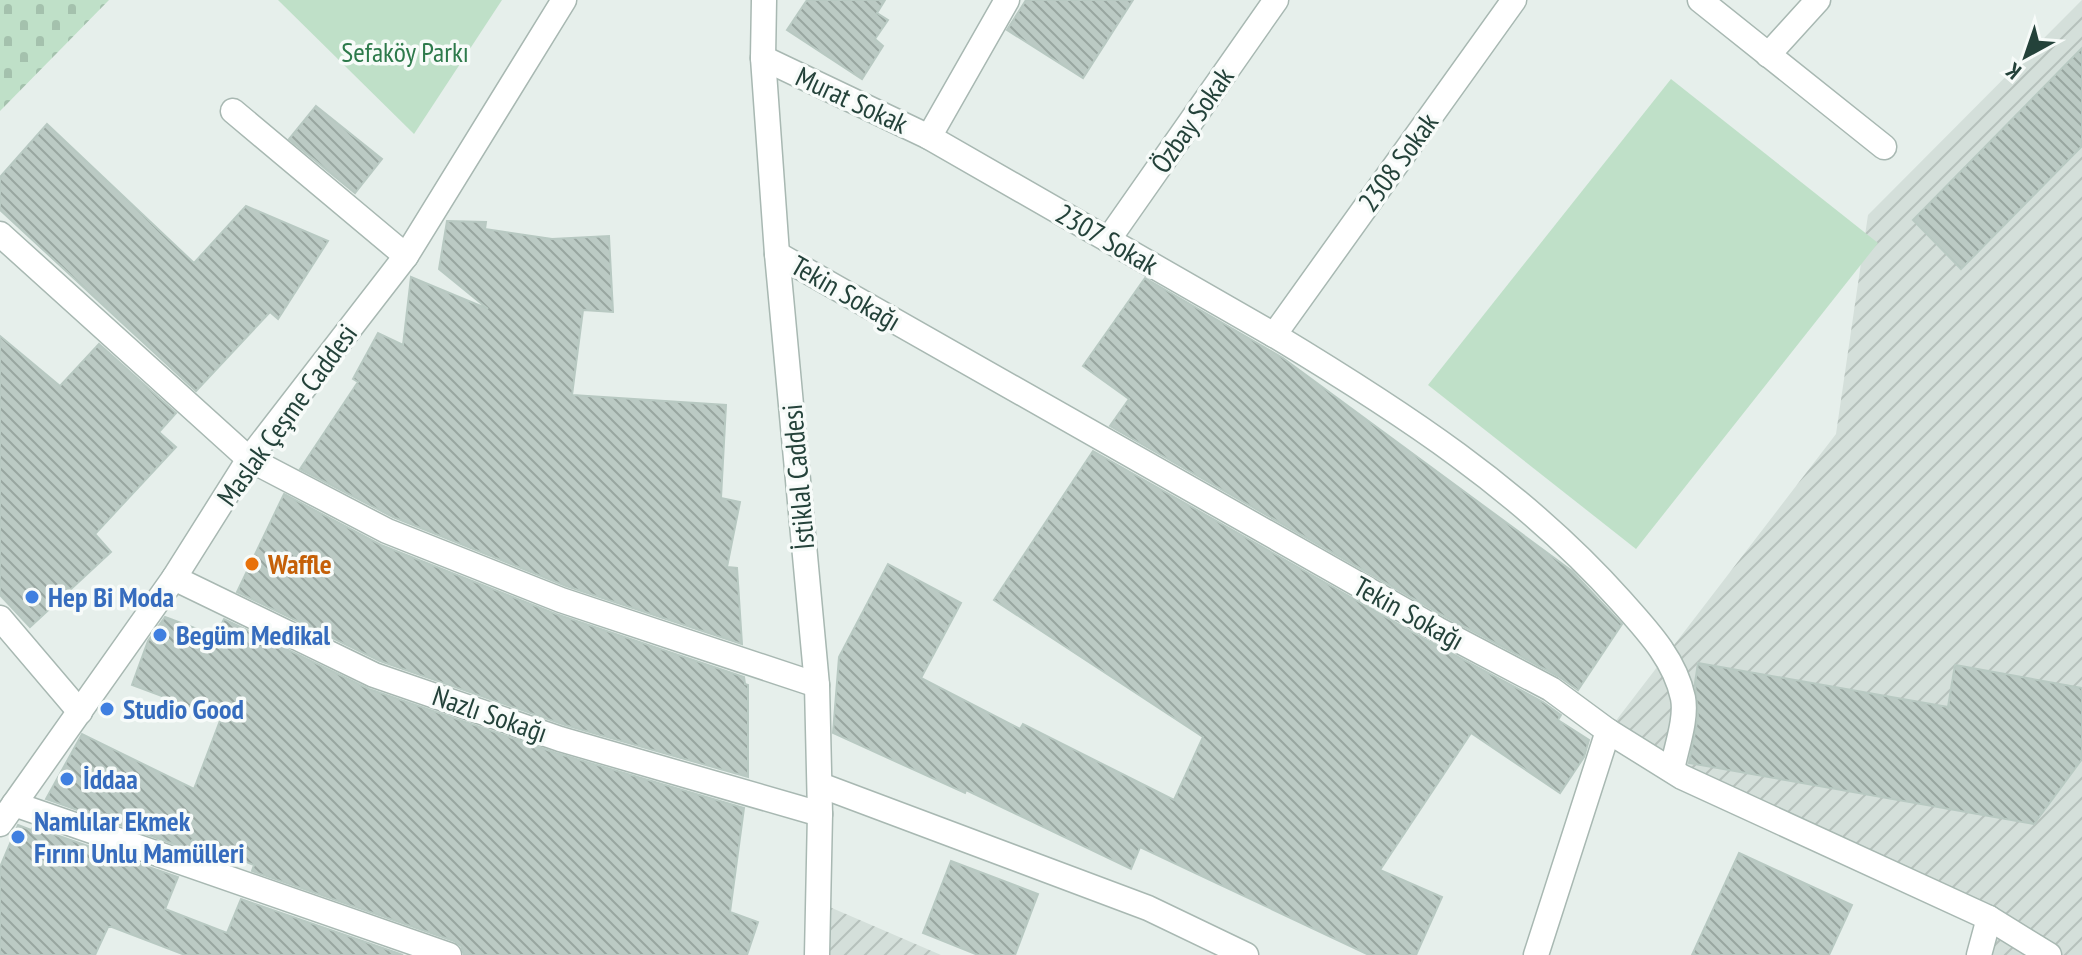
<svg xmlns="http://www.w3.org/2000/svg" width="2082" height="955" font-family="'PT Sans Narrow',sans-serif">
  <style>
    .industrial { fill: url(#industrial-furrows) }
    .green { fill: #bfe0c8 }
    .cemetery { fill: url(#cemetery-stones) }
    .building { fill: url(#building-back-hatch); stroke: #b8c9c2; stroke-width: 2 }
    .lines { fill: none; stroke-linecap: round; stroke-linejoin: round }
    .minor-casing { stroke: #a8b8b2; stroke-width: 27 }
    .minor { stroke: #fff; stroke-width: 24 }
    .food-dot { fill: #e8710a; stroke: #f7fbf9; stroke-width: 3 }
    .shop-dot { fill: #3f7fe0; stroke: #f7fbf9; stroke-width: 3 }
    .labels { text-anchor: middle; stroke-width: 7; stroke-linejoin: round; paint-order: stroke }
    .park-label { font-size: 28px; fill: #2d7a4b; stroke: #f7fbf9 }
    .street-label { font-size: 28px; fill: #24423a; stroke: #f7fbf9 }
    .food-label { font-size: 28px; font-weight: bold; fill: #c56008; stroke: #f7fbf9; text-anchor: start }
    .shop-label { font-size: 28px; font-weight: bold; fill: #366cbe; stroke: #f7fbf9; text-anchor: start }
  </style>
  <defs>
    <pattern id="industrial-furrows" width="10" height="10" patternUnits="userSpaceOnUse" patternTransform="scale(2)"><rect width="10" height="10" fill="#d4dfda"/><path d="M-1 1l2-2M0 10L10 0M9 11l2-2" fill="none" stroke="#b6c1bc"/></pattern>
    <pattern id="cemetery-stones" width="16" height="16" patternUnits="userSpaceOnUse" patternTransform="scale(2)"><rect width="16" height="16" fill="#bfe0c8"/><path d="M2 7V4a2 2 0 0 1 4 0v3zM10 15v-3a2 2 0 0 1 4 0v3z" fill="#a4c1ad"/></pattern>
    <pattern id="building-back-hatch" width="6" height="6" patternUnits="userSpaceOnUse" patternTransform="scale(2)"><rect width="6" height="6" fill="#bbcac4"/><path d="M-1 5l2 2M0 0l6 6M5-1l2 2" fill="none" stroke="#98a6a0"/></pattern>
  </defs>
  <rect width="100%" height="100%" fill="#e6efeb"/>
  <g class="industrial">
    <path d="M2082,0V955H1979L1989,918L1608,731L1836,434L1868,215Z"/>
    <path d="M818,902L941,955H817Z"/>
  </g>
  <g class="green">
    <path d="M278,0H502L414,134Z"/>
    <path d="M1671,79L1878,243L1636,549L1428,385Z"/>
  </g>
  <path class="cemetery" d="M0,0H109L0,111Z"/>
  <g class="building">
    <path d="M807,0H885L877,13L888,20L875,39L883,46L862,79L787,30Z"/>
    <path d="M1026,0H1133L1083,78L1007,30Z"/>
    <path d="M2082,48V146L1961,269L1913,220Z"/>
    <path d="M316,106L382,159L355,193L289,139Z"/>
    <path d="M47,124L194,263L246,206L328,241L278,319L270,312L196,391L0,210V177Z"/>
    <path d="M447,221L486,222L485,229L552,239L609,236L613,312L583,310L572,395L726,405L721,498L740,502L727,567L737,568L742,644L566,586L393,517L300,469L358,382L353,379L378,333L403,345L411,277L488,309L439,269Z"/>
    <path d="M1145,278L1283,358L1572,571L1622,624L1578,690L1558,676L1444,616L1110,426L1129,399L1083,366Z"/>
    <path d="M0,336L60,386L99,344L176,413L159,432L176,447L95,534L111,552L30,627L0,595Z"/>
    <path d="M1093,451L1430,642L1543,702L1561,715L1558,720L1589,740L1584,757L1560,793L1471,733L1380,870L1442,897L1416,955H1369L1140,847L1131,869L966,790L965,793L833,733L839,657L888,564L961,603L921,678L1020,729L1023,724L1174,800L1203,737L994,600Z"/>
    <path d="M284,494L381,545L556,614L744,677L745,684L748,685V777L565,725L380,661L237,592Z"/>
    <path d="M165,617L216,636L224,619L369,689L556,753L744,808L730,912L758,922L747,955H464L461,946L454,941L252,871L254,865L192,840L188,849L46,799L82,734L194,789L221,718L132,685L148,641Z"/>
    <path d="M1698,663L1948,707L1955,665L2082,688V759L2034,824L1689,763L1698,717L1695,683Z"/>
    <path d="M18,825L31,830L33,827L178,877L165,909L227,933L241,899L403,955H185L112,927H108L95,955H0V867Z"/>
    <path d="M1739,853L1852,905L1829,955H1692Z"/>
    <path d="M951,861L1038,894L1015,955H978L923,933Z"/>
  </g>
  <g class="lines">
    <defs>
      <g id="minor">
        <path d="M764,0L763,58L777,254L817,685L820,814L817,955"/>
        <path d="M1700,0L1884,147"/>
        <path d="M1768,55L1818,0"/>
        <path d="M763,58L929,137L1007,0"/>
        <path d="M233,111L406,256"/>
        <path d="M929,137L1274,335L1514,0"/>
        <path d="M0,234L249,459L387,531L561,600L817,685"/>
        <path d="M1108,240L1276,0"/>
        <path d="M777,254L1437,629L1551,689L1608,731L1682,777L1989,918L2049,955"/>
        <path d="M1274,335C1400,411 1522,490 1621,601C1646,629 1675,659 1683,698C1687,719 1676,748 1672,770"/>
        <path d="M174,578L374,675L560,739L820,814"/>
        <path d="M0,618L80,712"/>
        <path d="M820,785L1148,908L1246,955"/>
        <path d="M14,804L449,955"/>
        <path d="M0,824L174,578L249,459L406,256L564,0"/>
        <path d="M1536,955L1608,731"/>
        <path d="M1979,955L1989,918"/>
      </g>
    </defs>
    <use href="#minor" class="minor-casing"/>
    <use href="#minor" class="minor"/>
  </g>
  <circle class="food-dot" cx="252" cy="564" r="8"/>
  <g class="shop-dot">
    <circle cx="32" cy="597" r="8"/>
    <circle cx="160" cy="635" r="8"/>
    <circle cx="107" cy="709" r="8"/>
    <circle cx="67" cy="779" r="8"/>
    <circle cx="18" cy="837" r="8"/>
  </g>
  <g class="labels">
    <g class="park-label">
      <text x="405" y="62">Sefaköy Parkı</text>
    </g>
    <g class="street-label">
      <text transform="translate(852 100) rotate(25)" y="10">Murat Sokak</text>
      <text transform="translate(1192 120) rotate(-55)" y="10">Özbay Sokak</text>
      <text transform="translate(1398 162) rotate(-54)" y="10">2308 Sokak</text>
      <text transform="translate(1107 239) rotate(30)" y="10">2307 Sokak</text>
      <text transform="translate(846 293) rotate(30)" y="10">Tekin Sokağı</text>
      <text transform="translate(287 415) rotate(-54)" y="10">Maslak Çeşme Caddesi</text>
      <text transform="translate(798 477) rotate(-95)" y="10">İstiklal Caddesi</text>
      <text transform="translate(1409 613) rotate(29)" y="10">Tekin Sokağı</text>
      <text transform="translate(490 714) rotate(19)" y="10">Nazlı Sokağı</text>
    </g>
    <g class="food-label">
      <text x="268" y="574">Waffle</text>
    </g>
    <g class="shop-label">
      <text x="48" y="607">Hep Bi Moda</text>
      <text x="176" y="645">Begüm Medikal</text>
      <text x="123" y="719">Studio Good</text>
      <text x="83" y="789">İddaa</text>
      <text x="34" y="831">Namlılar Ekmek<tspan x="34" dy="32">Fırını Unlu Mamülleri</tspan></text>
    </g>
  </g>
  <g transform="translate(2026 56) rotate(220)" stroke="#f7fbf9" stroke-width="6" paint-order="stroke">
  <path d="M0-6L14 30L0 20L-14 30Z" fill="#24423a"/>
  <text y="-12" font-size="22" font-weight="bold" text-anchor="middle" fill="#24423a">K</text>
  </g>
</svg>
